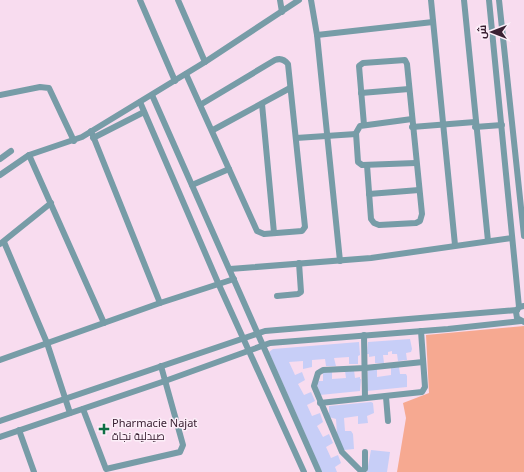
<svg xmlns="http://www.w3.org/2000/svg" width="524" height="472" font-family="'Noto Sans',Cairo,sans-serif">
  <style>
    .green { fill: #f6a991 }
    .building { fill: #c7cef7 }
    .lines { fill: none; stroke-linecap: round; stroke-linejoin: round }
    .street { stroke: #779ca7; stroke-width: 6 }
    .poi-dot { fill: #0e6e44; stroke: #fceef8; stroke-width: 1.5 }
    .labels { text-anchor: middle; stroke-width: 3; stroke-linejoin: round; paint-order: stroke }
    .poi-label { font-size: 11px; fill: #3a2133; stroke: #fceef8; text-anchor: start }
  </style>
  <rect width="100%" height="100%" fill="#f8dcef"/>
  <path class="green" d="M524,326V472H397L406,418L403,403L429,393L426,335Z"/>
  <g class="building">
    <path d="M410,339L412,349L411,352L406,353L407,360L398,361L397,354H392V351L388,352V355H383L384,363H375V356L369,357V354H367L368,342Z"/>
    <path d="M359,342L360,355L358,356V364H349V357L334,358L336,366H326L325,359L312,360V367L303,369V361L289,362L295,375L302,372L305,380L298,384L304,395L311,392L315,401L307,405L312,416L320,413L323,422L317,426L323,437L329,434L333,443L326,447L331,458L338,455L341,463L335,467L337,472H322L269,352L273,349Z"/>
    <path d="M399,367L400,374H406L407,376V387L367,391L368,370L377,369V377L391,375V368Z"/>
    <path d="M354,370L355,378L360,377V379H361L360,391L320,395L317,384L319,381H323V373L332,372V379L346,378L345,371Z"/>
    <path d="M371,402L373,403L374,413L367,416L368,423L358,424V416L344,418L345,431H351L353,434L354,449L344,450L337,435L336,419L329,417V406Z"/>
    <path d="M371,450L390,452L387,472H367Z"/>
  </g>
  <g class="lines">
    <g class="street">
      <path d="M140,0L175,81"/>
      <path d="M178,0L205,62"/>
      <path d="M280,0L282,12"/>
      <path d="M311,0L317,35L340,261"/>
      <path d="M431,0L455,245"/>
      <path d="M464,0L488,241"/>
      <path d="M489,0L519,307"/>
      <path d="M499,0L524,236"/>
      <path d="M317,35L433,22"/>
      <path d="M186,74L257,231L264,234L302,231L305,227L288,64C284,59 280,58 275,60L200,105"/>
      <path d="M361,93L409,89"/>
      <path d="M0,95L40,87L49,88L74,141"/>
      <path d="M152,95L319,472"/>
      <path d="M140,102L219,285L304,472"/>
      <path d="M262,104L274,233"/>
      <path d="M412,119L360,126L356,133L358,162L362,165L416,163"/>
      <path d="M364,125L359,66L363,63L405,60L407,64L422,214L420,221L416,223L379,225L374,223L371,219L367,165"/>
      <path d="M412,127L475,122"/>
      <path d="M475,127L502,125"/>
      <path d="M213,130L290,88"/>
      <path d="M91,131L160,303"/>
      <path d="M93,138L144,112"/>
      <path d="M296,138L356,134"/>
      <path d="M29,155L104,323"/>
      <path d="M0,159L11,151"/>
      <path d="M0,175L29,155L82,137L205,62L299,0"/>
      <path d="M192,185L229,169"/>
      <path d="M369,194L419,190"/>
      <path d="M4,242L47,343L70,413"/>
      <path d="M0,244L51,203"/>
      <path d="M230,269L371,258L512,238"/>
      <path d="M277,296L298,294L301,292L299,263"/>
      <path d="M524,322L517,318L516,312L519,307L524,306"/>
      <path d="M364,335L365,398"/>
      <path d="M0,360L160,303L234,279"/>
      <path d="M386,397L388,421"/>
      <path d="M320,403L422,392L425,387L421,331"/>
      <path d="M83,409L106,469L180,452L183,445L161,366"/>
      <path d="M0,421L265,331L517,310"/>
      <path d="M19,430L34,472"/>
      <path d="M0,437L165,381L270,343L448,329L521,321"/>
      <path d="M365,452V469L361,471L342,452L314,386L318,373L323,370L365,368L423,362"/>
    </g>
  </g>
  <path class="poi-dot" d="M102 423h4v4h4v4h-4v4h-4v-4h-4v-4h4z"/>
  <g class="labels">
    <g class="poi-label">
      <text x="112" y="427">Pharmacie Najat<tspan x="112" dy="13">صيدلية نجاة</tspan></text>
    </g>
  </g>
  <g transform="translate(492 32) rotate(270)" stroke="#fceef8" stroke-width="3" paint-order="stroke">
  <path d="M0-3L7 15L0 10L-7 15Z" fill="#3a2133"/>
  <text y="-6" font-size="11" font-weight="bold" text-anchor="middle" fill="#3a2133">ش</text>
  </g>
</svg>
